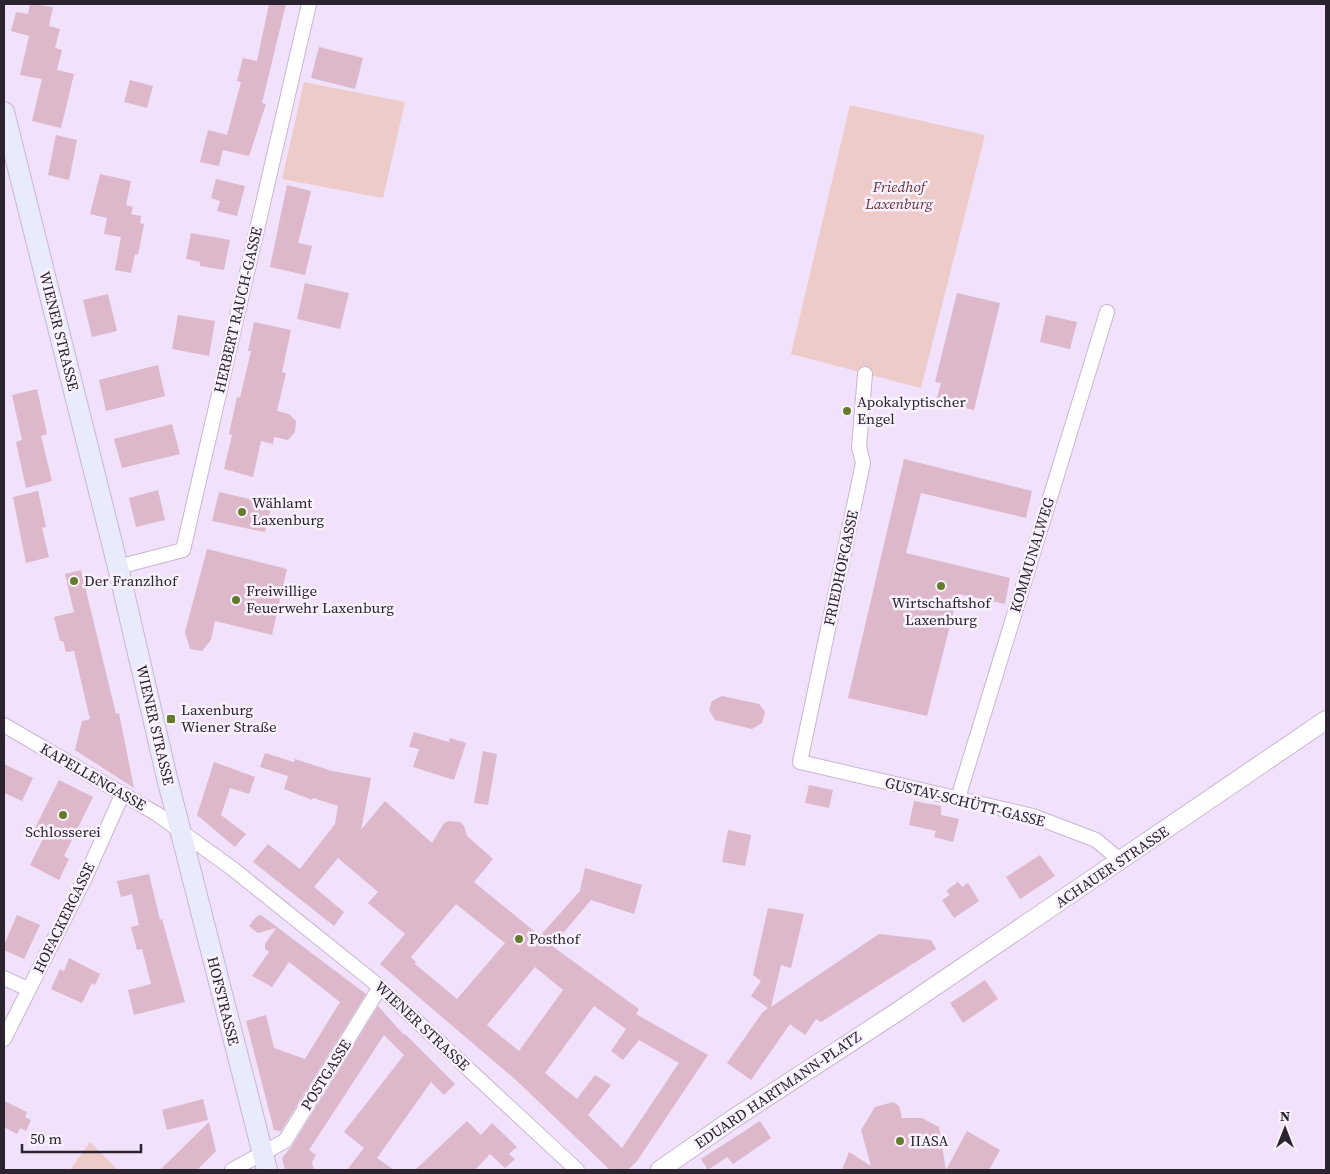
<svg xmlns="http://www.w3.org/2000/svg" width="1330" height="1174" font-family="'Source Serif 4',serif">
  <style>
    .green { fill: #eccbc9 }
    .building { fill: #dcb8ca; fill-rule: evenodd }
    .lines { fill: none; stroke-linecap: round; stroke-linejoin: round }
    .minor-casing { stroke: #c9b5d5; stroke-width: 16 }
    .tertiary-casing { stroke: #c9b5d5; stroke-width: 20 }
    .secondary-casing { stroke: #c9b5d5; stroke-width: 22 }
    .minor { stroke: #fff; stroke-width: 14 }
    .tertiary { stroke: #fff; stroke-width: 18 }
    .secondary { stroke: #e9ebfb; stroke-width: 20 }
    .poi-dot { fill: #657a2b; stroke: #faf1fe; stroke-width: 2 }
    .labels { text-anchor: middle; stroke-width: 5; stroke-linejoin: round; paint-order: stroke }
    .park-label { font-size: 15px; font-style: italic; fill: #6a3333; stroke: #faf1fe }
    .street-label { font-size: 15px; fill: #2b232f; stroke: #faf1fe }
    .poi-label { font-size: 15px; fill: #2b232f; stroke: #faf1fe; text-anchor: start }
  </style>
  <rect width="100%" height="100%" fill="#f1e1fb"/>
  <g class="green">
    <path d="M304,82L405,102L383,198L282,179Z"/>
    <path d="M850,105L985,135L921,388L791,354Z"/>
    <path d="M90,1142L118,1170H70Z"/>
  </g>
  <g class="building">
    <path d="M30,4L53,7L49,26L60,29L55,48L62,50L57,70L74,74L61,128L32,121L42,79L20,75L29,36L11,31L16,12L28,14Z"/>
    <path d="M269,4H286L262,103L266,104L249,156L223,150L219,166L200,162L208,130L227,135L241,82L237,81L243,58L257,61Z"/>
    <path d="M319,47L363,58L355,89L311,78Z"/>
    <path d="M130,80L153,86L147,108L124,102Z"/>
    <path d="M56,135L77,140L69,180L48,175Z"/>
    <path d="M100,174L131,181L126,205L133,207L131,214L141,216L140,223L144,224L138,255L135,254L131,273L115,270L121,237L104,234L107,218L90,214Z"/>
    <path d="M216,179L245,186L237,216L217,211L220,201L211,198Z"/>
    <path d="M287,185L311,191L298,243L312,246L305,275L270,267Z"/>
    <path d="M191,233L230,240L224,270L200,266V262L186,259Z"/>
    <path d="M305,283L349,293L340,329L297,319Z"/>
    <path d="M957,293L1000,303L974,410L936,401L941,383L935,382Z"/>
    <path d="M108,294L117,331L92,337L83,300Z"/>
    <path d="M178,315L215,321L209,356L172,349Z"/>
    <path d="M1046,315L1077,322L1070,349L1040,342Z"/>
    <path d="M254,322L291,330L282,372L286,373L277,411L289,414L296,421L295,432L288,440L274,437L273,444L261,441L253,477L224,469L232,435L229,434L237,397L240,398L251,351H248Z"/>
    <path d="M158,365L165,396L106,411L99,380Z"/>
    <path d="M37,389L47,434L41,436L52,481L26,488L16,442L22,440L12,395Z"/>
    <path d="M172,424L180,454L122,468L114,439Z"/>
    <path d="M904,459L1032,491L1026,518L921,493L906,553L1010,578L1005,604L958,594L927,716L848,698Z"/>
    <path d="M158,490L165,520L136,527L129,498Z"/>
    <path d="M38,491L46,527L42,528L49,557L26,563L13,497Z"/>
    <path d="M219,492L272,504L265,532L212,521Z"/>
    <path d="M207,549L287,569L272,635L215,621L211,640L202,651L190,649L185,632Z"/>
    <path d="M81,570L116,714L119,713L134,788L75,750L82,721L90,719L74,651L66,652L63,641H60L54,617L74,612L65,574Z"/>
    <path d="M722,696L759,704L765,712L762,723L752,729L715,720L709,710L712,701Z"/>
    <path d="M414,732L449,742L450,738L466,743L454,780L413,767L419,749L409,747Z"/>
    <path d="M483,751L497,754L488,805L474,803Z"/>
    <path d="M265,753L294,762L295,759L332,771L371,778L361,830L385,801L432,843L444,823L449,821L460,822L464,826L467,836L493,859L474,882L540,936L580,891L585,868L642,885L634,914L591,900L552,946L639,1009L636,1014L708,1055L637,1161L628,1170H610L517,1081L380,964L405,934L368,903L378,892L338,858L314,887L344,912L334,926L253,862L268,844L300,869L335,824L338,806L313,798L312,800L284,789L288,776L260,767ZM456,904L505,943L457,999L415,964L416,962L411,957ZM535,967L563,990L519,1051L487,1025ZM594,1006L626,1029L611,1051L623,1060L639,1040L679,1063L622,1148L588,1115L611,1085L595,1075L577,1099L545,1073Z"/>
    <path d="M214,762L255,777L249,794L230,788L221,815L246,834L235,847L197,815Z"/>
    <path d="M4,764L33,778L22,801L4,793Z"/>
    <path d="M59,780L93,797L64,856L69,859L59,880L30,865L43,839L32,834Z"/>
    <path d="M809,785L833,790L829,808L805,803Z"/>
    <path d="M914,801L941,806V815L959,819L953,842L934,837L936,831L909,825Z"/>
    <path d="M728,830L751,835L745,866L722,862Z"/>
    <path d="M1040,855L1055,876L1020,899L1006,877Z"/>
    <path d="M149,874L160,920L162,919L185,1002L134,1015L128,990L151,984L142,949L137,950L131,927L139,925L132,894L121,897L117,881Z"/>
    <path d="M958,882L962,887L968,883L979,901L954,918L942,900L950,895L946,891Z"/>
    <path d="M768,908L804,914L791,968L781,965L771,1007L879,934L931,940L936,949L821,1022L816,1019L805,1035L790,1024L751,1080L727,1063L762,1013L768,1008L751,996L761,981L753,975Z"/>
    <path d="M17,915L40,925L24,959L4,950V945Z"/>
    <path d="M261,915L366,994L281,1131L274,1130L246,1021L266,1015L274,1048L305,1059L340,1002L289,962L272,987L252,976L269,952L265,949V944L276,928L258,933L249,926L256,917Z"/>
    <path d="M69,958L100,974L95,985L92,983L82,1003L51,989L60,969L64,971Z"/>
    <path d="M985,980L998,999L963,1023L950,1003Z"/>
    <path d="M378,1006L404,1035L405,1034L455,1084L444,1095L431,1082L377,1158L394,1170H347L364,1148L344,1132L404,1055L384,1035L309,1150L316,1155L312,1162L314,1170H285L282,1158L292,1146Z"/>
    <path d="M203,1099L208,1120L167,1130L162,1110Z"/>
    <path d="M4,1101L27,1112L25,1117L31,1120L26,1131L20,1128L17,1134L4,1127Z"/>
    <path d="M893,1102L899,1106L902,1118H922L939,1127L946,1170H842L849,1152L871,1166L861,1130L875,1107Z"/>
    <path d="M467,1121L481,1135L492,1123L517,1147L509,1154L515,1159L505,1168L490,1154L475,1170H415Z"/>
    <path d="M760,1121L771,1138L733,1164L727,1157L708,1170L701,1159Z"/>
    <path d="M209,1122L216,1151L197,1170H160Z"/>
    <path d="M967,1131L1000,1150L989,1170H946Z"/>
  </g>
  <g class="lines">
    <defs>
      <g id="minor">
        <path d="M865,374L859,447L863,463L800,762L1033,816L1096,840L1121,861"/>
        <path d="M118,567L183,550L309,4"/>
        <path d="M4,725L157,814L233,869L380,987L577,1170"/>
        <path d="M958,798L1107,312"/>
        <path d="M4,978L28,989"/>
        <path d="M4,1039L85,878L122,795"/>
        <path d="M232,1170L285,1141L380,987"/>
      </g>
      <path id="tertiary" d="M660,1170L733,1119L897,1012L1326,720"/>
      <path id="secondary" d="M4,112L118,567L167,778L267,1170"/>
    </defs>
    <use href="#minor" class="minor-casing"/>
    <use href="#tertiary" class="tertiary-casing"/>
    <use href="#secondary" class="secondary-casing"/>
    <use href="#minor" class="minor"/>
    <use href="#tertiary" class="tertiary"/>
    <use href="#secondary" class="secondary"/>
  </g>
  <g class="poi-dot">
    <circle cx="847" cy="411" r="5"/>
    <circle cx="242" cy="512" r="5"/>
    <circle cx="74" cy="581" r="5"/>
    <circle cx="941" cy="586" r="5"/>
    <circle cx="236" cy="600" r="5"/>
    <rect x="166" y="714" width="10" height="10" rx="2.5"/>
    <circle cx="63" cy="815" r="5"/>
    <circle cx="519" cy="939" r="5"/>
    <circle cx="900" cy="1141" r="5"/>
  </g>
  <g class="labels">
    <g class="park-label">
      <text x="899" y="192">Friedhof<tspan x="899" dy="17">Laxenburg</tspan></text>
    </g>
    <g class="street-label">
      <text transform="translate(238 310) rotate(-77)" y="5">HERBERT RAUCH-GASSE</text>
      <text transform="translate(59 331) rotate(76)" y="5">WIENER STRASSE</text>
      <text transform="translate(1032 555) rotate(-73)" y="5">KOMMUNALWEG</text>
      <text transform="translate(841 568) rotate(-78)" y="5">FRIEDHOFGASSE</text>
      <text transform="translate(155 725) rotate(77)" y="5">WIENER STRASSE</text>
      <text transform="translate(93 777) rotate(30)" y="5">KAPELLENGASSE</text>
      <text transform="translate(965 802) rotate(14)" y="5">GUSTAV-SCHÜTT-GASSE</text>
      <text transform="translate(1112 867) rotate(-34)" y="5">ACHAUER STRASSE</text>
      <text transform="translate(64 918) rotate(-64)" y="5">HOFACKERGASSE</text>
      <text transform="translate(223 1001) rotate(76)" y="5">HOFSTRASSE</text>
      <text transform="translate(422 1026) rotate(43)" y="5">WIENER STRASSE</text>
      <text transform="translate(326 1075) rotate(-58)" y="5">POSTGASSE</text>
      <text transform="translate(778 1090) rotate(-34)" y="5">EDUARD HARTMANN-PLATZ</text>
    </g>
    <g class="poi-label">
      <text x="857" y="407">Apokalyptischer<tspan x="857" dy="17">Engel</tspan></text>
      <text x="252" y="508">Wählamt<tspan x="252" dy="17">Laxenburg</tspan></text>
      <text x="84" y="586">Der Franzlhof</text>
      <text x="246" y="596">Freiwillige<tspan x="246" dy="17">Feuerwehr Laxenburg</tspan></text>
      <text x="941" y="608" text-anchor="middle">Wirtschaftshof<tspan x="941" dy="17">Laxenburg</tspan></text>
      <text x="181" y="715">Laxenburg<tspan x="181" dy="17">Wiener Straße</tspan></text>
      <text x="63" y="837" text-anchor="middle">Schlosserei</text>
      <text x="529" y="944">Posthof</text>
      <text x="910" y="1146">IIASA</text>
    </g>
  </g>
  <rect width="1330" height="1174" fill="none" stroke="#2b232f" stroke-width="10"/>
  <g transform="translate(1285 1129)" stroke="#faf1fe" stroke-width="4" paint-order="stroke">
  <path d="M0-4L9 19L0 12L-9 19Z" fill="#2b232f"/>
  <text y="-8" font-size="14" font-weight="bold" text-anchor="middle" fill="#2b232f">N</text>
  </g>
  <path d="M22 1144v8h119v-8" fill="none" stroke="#2b232f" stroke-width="2.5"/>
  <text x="30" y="1144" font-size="15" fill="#2b232f" stroke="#faf1fe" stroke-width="4" paint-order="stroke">50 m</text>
</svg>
